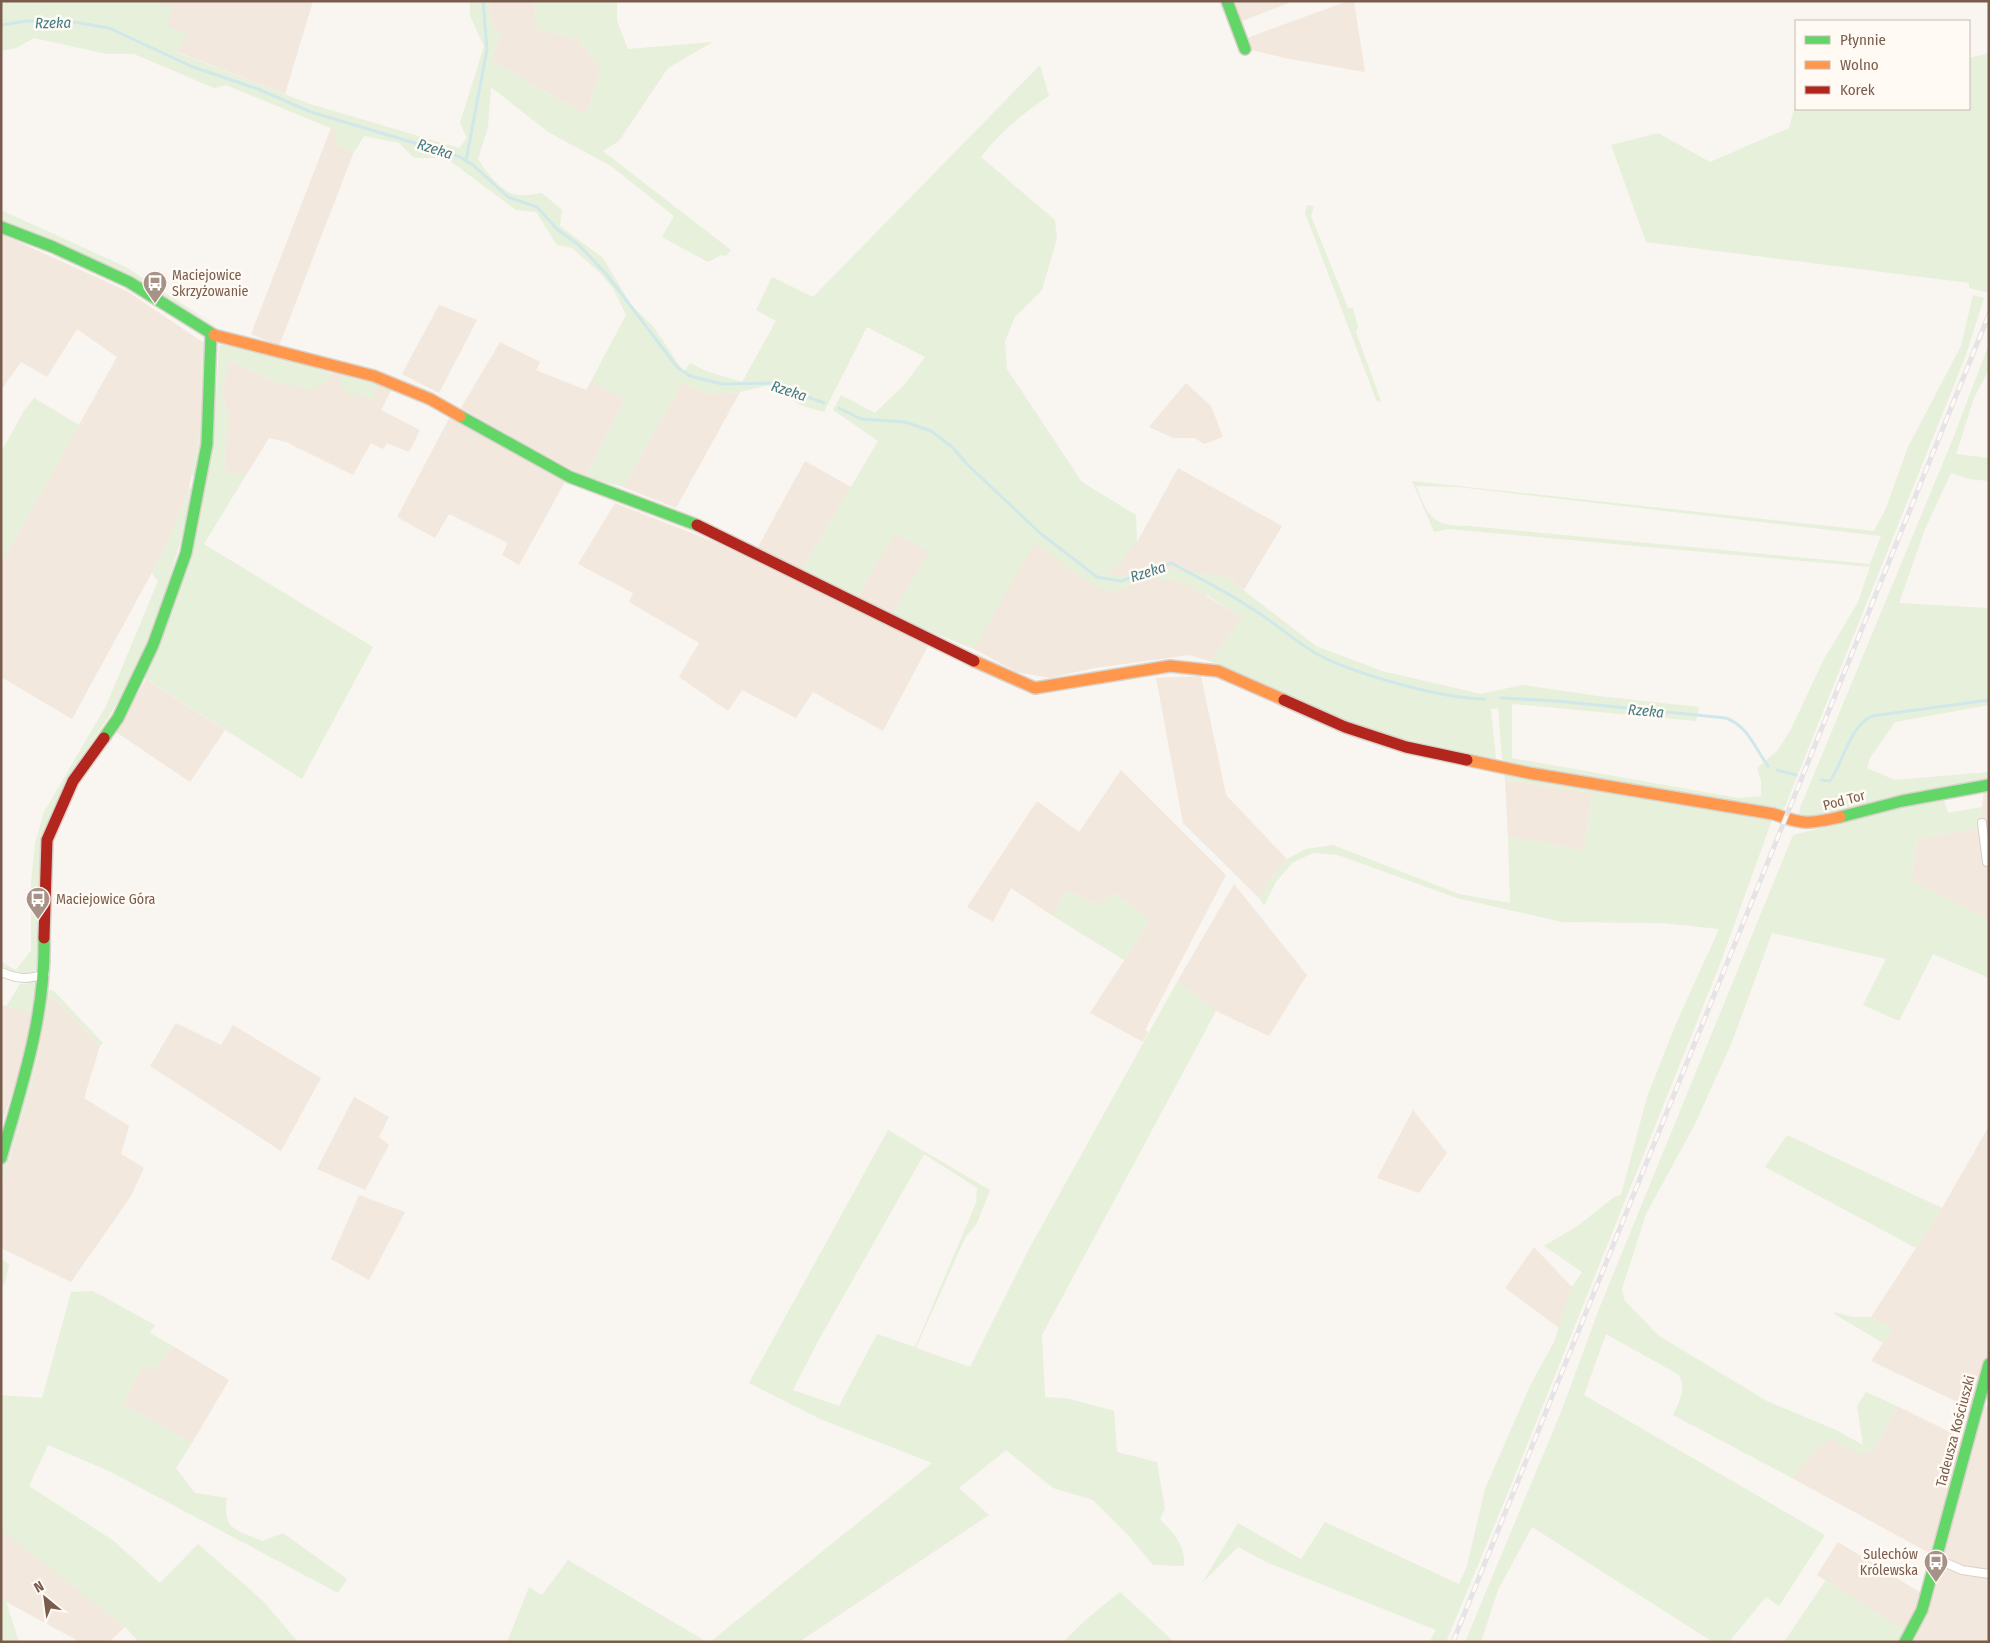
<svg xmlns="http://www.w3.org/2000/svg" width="1990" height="1643" font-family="'Fira Sans Condensed',sans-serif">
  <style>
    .residential { fill: #f2e8de }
    .green { fill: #e7f0db; fill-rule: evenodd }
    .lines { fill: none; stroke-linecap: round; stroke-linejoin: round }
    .stream { stroke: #d0e8ea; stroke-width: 3 }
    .street-casing { stroke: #d7d1cb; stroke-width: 10 }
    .fast-casing { stroke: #d9d2cb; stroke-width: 14 }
    .slow-casing { stroke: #d9d2cb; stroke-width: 14 }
    .jam-casing { stroke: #d9d2cb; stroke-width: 14 }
    .street { stroke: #fefefd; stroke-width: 8 }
    .fast { stroke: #63d668; stroke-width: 11 }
    .slow { stroke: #ff974d; stroke-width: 11 }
    .jam { stroke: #b3261e; stroke-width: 11 }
    .rail-casing { stroke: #e6e3e7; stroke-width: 5 }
    .rail { stroke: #fffaf3; stroke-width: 3; stroke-dasharray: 9; stroke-linecap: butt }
    .labels { text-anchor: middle; stroke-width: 5; stroke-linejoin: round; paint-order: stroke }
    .poi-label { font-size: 14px; fill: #7a5c4d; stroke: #fffaf3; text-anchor: start }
    .street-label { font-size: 14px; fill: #7a5c4d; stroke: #fffaf3 }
    .water-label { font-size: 15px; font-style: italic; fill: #437c86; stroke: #fffaf3 }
  </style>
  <rect width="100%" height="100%" fill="#f9f5f0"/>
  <g class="residential">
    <path d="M156,1H313L285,94L175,51Z"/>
    <path d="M489,1H534L537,29L577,38L601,68L586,115L493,62V54L501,35L491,26Z"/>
    <path d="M1232,1H1294L1240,22Z"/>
    <path d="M1348,1H1354L1365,72L1290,59L1251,50L1247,38Z"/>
    <path d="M331,128L336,130L337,144L353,154L279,346L251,334Z"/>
    <path d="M1,234L127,291L201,341L202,415L189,488L168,543L72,719L1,677V564L117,357L77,329L47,377L21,362L1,390Z"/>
    <path d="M439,305L477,320L439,393L402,374Z"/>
    <path d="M500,342L540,362L536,370L586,390L591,381L625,400L585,477L461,408Z"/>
    <path d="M229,360L275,382L329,380L331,373L342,374L356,393L379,382L393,387L381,410L420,430L409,452L387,443L383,449L371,443L353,475L286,442L269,438L246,475L224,471L228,416L222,393Z"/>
    <path d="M682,383L711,394L740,392L676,508L623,487Z"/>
    <path d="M1186,383L1211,406L1223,437L1204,444L1195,438H1173L1149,427Z"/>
    <path d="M451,415L566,480L519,565L502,555L508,543L449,514L435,538L397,517Z"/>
    <path d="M805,461L851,487L802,570L758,547Z"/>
    <path d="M1178,468L1282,526L1244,590L1225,576L1206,596L1244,618L1209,661L1190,655L1095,668L1049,678L1017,672L974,649L891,615L858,596L894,533L988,501L1137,542Z"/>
    <path d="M615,503L712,541L928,646L883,731L813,692L796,718L742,690L728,711L679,677L699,643L629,602L633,593L578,564Z"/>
    <path d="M1201,676L1226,795L1287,859L1266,885L1260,899L1183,823L1156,678Z"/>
    <path d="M146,679L225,730L190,782L116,732Z"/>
    <path d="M1121,770L1226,875L1145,1030L1148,1032L1143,1042L1090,1013L1150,920L1114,893L1098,905L1067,890L1053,916L1011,888L993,922L967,907L1037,801L1079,832Z"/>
    <path d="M1505,780L1592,793L1584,850L1508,837Z"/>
    <path d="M1989,788V920L1911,881L1918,839L1980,828L1984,789Z"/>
    <path d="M1234,884L1307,975L1269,1036L1216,1011L1177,982Z"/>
    <path d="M50,995L100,1046L84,1098L129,1126L121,1154L144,1168L131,1196L71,1282L1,1248L2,1185L32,1084Z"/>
    <path d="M1,1005L32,1012L28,1044L1,1127Z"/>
    <path d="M176,1023L221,1045L233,1025L321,1078L281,1151L150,1066Z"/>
    <path d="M354,1097L389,1117L379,1137L389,1145L365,1190L317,1169Z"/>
    <path d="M1413,1110L1447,1153L1419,1193L1377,1178Z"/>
    <path d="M1989,1126V1357L1974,1410L1871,1361L1892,1329L1871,1317L1942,1208Z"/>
    <path d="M359,1195L405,1212L369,1280L331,1259Z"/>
    <path d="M1534,1247L1572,1287L1559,1328L1505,1288Z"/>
    <path d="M173,1346L229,1380L192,1443L123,1405L141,1367L155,1370Z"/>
    <path d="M1897,1406L1966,1440L1933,1555L1792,1478L1821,1444L1832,1439L1857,1452H1873Z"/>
    <path d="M1980,1406L1989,1407V1571L1962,1567L1940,1558Z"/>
    <path d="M1,1530L63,1576L125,1627L109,1642H80L1,1599Z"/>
    <path d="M1838,1542L1921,1593L1907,1632L1817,1575Z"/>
    <path d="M1940,1565L1989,1576V1642H1911Z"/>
  </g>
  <g class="green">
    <path d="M1,1H156L172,7L168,27L188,34L176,52L310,104L459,148L467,138L460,123L484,46L470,16V1H489L491,26L501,35L493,54V62L586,115L601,68L577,38L537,29L534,1H617V21L628,49L713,42L668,68L619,141L603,151L731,250L726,256L721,255L708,262L662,237L674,216L611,166L548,132L491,87L488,127L478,159C485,171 503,194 518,195C526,196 534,194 542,193L562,210L560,226L603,258L632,306L653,326L684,372L690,363L706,371L742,382L776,321L756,310L772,277L813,297L1040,65L1049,96C1023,113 1000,132 981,157L1055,220L1057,238L1042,290L1015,317L1005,341L1007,369L1082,482L1136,515L1137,542L1108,576H1130L1167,569L1225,576L1316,646L1382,671L1481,694L1522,685L1598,696L1699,707L1696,721L1512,704V758L1739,798L1761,796V780L1757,768L1778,750L1791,729L1823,661L1858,602L1870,567L1448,529L1434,532L1412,481L1874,531L1886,508L1908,447L1961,346L1973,295L1984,298L1966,355L1782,814L1507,763L1502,759L1498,708L1491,709L1496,759L1491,761C1447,752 1401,745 1360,728C1309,708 1261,679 1209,661L1244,618C1215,602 1184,575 1149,579C1136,581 1124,592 1109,591C1094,590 1049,553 1035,543L974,649L891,615L929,552L895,533L858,596L802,570L878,441L833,410L841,395L875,413L905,384L925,357L867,327L824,412L800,405L770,385L740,392L711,394L682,383L623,487L585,477L625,400L591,381L626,315L613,288L599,272L572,248L557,245L536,212L516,210L446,158H414L399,143L364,136L353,154L337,144L335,130L226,85L214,88L134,54H107L34,38L16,48L1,51ZM1416,486L1458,487L1881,536L1870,564L1469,526C1432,526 1429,518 1416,486Z"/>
    <path d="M1989,53V288L1986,292L1969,288V283L1646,242L1611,145L1658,133L1710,162L1789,128L1796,101V109H1969V58Z"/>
    <path d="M1307,205L1314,206L1311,216L1348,308H1353L1358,327L1356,332L1381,401L1377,402L1305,213Z"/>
    <path d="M1,210L126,267L216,326L166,297L91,258L1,220Z"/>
    <path d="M201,341L206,344L203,440L197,477L191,475L202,415Z"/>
    <path d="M1989,344V369L1974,398L1956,454L1989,458V481L1969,479L1951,473L1925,529L1899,603L1989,608V705L1895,722L1870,758L1867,768L1895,780L1989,772V780L1873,802L1815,818L1798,819L1800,808L1952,441Z"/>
    <path d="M219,345H245L331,373L329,380L311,390L275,382L229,360L222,393L228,416L224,471L246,475L204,544L373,647L302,779L142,676L194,542L213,446Z"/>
    <path d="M342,374L379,382L372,400L356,393L351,398L339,383Z"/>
    <path d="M34,398L79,425L1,564V452L24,411Z"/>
    <path d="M189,488L194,490C176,559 157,630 123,693C103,729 69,770 55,807C42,840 43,877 40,911L37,912L38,967L32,974H16L1,966V962L16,970L31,951V883L35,843L44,812L106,706L158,581L152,573L168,543Z"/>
    <path d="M1504,773L1772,820L1720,964L1509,1490L1446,1642H1429L1436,1630L1268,1563L1238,1547L1202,1583L1238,1523L1301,1559L1325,1522L1459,1584L1467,1566L1485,1489L1530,1386L1554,1342L1572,1287L1582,1272L1544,1246L1579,1225L1614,1197L1621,1195L1647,1097L1675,1026L1719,929L1662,923L1562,922L1457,898L1338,855L1313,853L1292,863L1276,882L1264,906L1260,899L1266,885L1287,859L1306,849L1333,845L1459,894L1510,903L1508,837L1584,850L1592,793L1505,780Z"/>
    <path d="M1944,800L1948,813L1982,807L1981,828L1918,839L1911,881L1989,920V978L1933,954L1899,1021L1863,1005L1886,959L1772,933L1732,1042L1695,1124L1646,1214L1622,1289L1625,1301L1659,1336L1767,1401L1836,1430L1863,1445L1857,1406L1866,1392L1897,1406L1873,1452L1857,1453L1831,1439L1821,1445L1792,1478L1673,1415C1679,1402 1687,1390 1679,1375L1606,1334L1584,1395L1825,1535L1779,1606L1766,1597L1729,1642H1713L1532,1527L1498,1590L1481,1642H1465L1561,1412L1599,1309L1793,835L1894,809Z"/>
    <path d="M1067,890L1098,905L1114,893L1150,920L1124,960L1053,916Z"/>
    <path d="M38,982L32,1012L6,1007L20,984Z"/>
    <path d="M1177,982L1216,1011L1042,1335L1045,1397L1070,1399L1114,1411L1117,1452L1157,1462L1165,1509L1160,1519C1173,1533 1186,1545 1184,1566L1153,1565L1129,1536L1093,1500L1053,1488L1006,1450L959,1488L989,1515L799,1642H710L932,1463L820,1419L749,1383L888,1130L990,1190L977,1223L965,1238L916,1348L970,1367L1029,1249ZM924,1154L977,1188L976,1203L915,1347L877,1334L839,1406L793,1390L817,1343Z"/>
    <path d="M50,990L54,991L103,1043L100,1046L50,995L32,1084L2,1185L1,1197V1170L20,1101L46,992Z"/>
    <path d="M1787,1135L1942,1208L1916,1248L1765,1167Z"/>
    <path d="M1,1259L9,1264L5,1283L1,1285Z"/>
    <path d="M93,1291L155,1325L150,1333L173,1346L155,1370L141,1367L123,1405L192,1443L176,1468L195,1493L227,1498C223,1531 235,1529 262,1541L283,1533L347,1579L338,1593L109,1471L48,1445L29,1486L114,1541L160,1583L198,1544L263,1601L298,1642H139L125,1627L1,1530V1395L42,1398L71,1292Z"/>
    <path d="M1835,1312L1852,1317H1871L1892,1329L1883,1343L1834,1314Z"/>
    <path d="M568,1560L707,1642H507L529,1587L542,1595Z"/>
    <path d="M1826,1580L1907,1632L1903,1642H1784Z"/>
    <path d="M1120,1592L1174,1642H1066L1065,1640L1089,1617Z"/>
    <path d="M1,1599L6,1601L19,1642H1Z"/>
  </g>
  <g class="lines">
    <g class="stream">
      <path d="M1,25L27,21H68L109,28L193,67L258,89L311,112L458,156L473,165L508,197L537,207L558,230L580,246L607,275L677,367L690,376L722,384L772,383L824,403"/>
      <path d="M466,161L487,49L483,1"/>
      <path d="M839,408L861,419L905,422L931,431L951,446L968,465L1040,533L1097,577L1121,581L1171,563C1199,578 1228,592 1254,610C1275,623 1295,641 1317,654C1354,674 1443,699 1485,699"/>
      <path d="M1501,698L1557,701L1726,718C1749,727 1754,747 1768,766"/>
      <path d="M1777,770L1796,775"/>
      <path d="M1821,780L1830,781C1844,761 1849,727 1872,716L1989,700"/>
    </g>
    <defs>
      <g id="street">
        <path d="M1982,823L1987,862H1989"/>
        <path d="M1,972C18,979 27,980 45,974"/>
        <path d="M1937,1559L1962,1570L1989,1574"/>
      </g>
      <g id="fast">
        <path d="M1227,1L1245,49"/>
        <path d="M1,227L53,247L129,282L214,335"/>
        <path d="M460,416L570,477L697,525"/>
        <path d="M104,738L118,718L153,645L186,553L207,444L211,334"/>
        <path d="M1840,817L1902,801L1989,785"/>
        <path d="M1,1158C22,1085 46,1014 44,938"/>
        <path d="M1905,1642L1922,1610L1989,1364"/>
      </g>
      <g id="slow">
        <path d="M214,335L374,376L430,399L460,416"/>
        <path d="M974,661L1035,688L1170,666L1218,671L1284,700"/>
        <path d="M1467,760L1529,773L1774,814C1803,825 1810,824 1840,817"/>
      </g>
      <g id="jam">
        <path d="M697,525L974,661"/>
        <path d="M1284,700L1345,727L1406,747L1467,760"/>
        <path d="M44,938L47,840L73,781L104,738"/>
      </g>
    </defs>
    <use href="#street" class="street-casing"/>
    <use href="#fast" class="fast-casing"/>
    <use href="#slow" class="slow-casing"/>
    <use href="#jam" class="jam-casing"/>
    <use href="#street" class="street"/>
    <use href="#fast" class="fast"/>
    <use href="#slow" class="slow"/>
    <use href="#jam" class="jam"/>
    <defs>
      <path id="rail" d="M1453,1642L1989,314"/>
    </defs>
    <use href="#rail" class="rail-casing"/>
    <use href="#rail" class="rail"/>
  </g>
  <defs>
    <symbol id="bus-pin" viewBox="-11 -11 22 30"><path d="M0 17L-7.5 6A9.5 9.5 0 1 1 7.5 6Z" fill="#a69286" stroke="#fffaf3"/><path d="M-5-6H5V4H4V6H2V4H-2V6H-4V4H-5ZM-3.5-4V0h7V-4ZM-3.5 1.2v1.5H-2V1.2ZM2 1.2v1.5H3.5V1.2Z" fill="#fff"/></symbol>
  </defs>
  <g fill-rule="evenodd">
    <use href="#bus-pin" x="141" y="269" width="28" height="38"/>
    <use href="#bus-pin" x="24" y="885" width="28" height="38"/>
    <use href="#bus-pin" x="1922" y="1548" width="28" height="38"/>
  </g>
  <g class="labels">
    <g class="poi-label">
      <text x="172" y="280">Maciejowice<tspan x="172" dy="16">Skrzyżowanie</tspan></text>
      <text x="56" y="904">Maciejowice Góra</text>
      <text x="1918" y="1559" text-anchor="end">Sulechów<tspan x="1918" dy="16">Królewska</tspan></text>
    </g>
    <g class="street-label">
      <text transform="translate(1844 800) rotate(-15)" y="5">Pod Tor</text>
      <text transform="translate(1955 1431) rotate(-75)" y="5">Tadeusza Kościuszki</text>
    </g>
    <g class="water-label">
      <text transform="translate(53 23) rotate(-1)" y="5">Rzeka</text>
      <text transform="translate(435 149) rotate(18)" y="5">Rzeka</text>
      <text transform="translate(789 391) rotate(18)" y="5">Rzeka</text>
      <text transform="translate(1148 572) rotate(-18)" y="5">Rzeka</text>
      <text transform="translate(1646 711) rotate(5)" y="5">Rzeka</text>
    </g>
  </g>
  <rect width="1990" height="1643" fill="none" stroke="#7a5c4d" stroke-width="5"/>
  <rect x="1795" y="20" width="175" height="90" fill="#fffaf3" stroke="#cabbb1"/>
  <rect x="1805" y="36" width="25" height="8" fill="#63d668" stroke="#cabbb1"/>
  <text x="1840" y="45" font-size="15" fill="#7a5c4d">Płynnie</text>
  <rect x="1805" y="61" width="25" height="8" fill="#ff974d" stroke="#cabbb1"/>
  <text x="1840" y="70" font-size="15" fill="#7a5c4d">Wolno</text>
  <rect x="1805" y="86" width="25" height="8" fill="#b3261e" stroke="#cabbb1"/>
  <text x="1840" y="95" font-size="15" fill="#7a5c4d">Korek</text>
  <g transform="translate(45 1598) rotate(331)" stroke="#fffaf3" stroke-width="4" paint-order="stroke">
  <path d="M0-4L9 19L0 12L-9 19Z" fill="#7a5c4d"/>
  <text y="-8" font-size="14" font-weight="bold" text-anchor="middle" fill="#7a5c4d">N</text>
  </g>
</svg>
